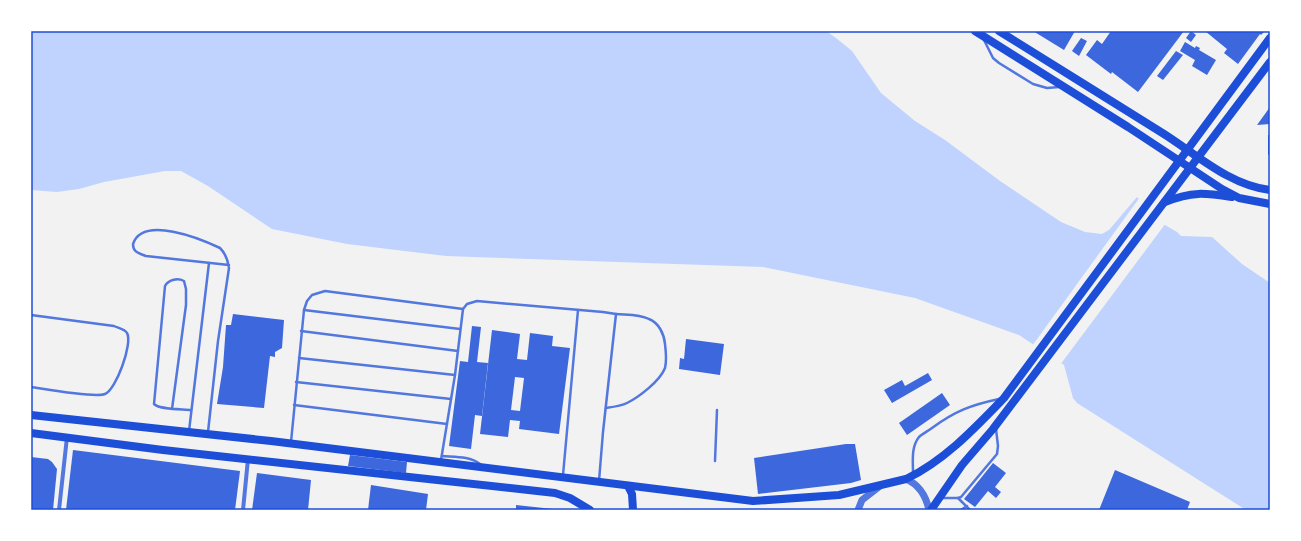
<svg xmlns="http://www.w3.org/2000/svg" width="1301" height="541" font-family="Barlow,sans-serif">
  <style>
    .water { fill: #bfd3fe }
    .pier { fill: #f2f2f2 }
    .building { fill: #3d67dc; fill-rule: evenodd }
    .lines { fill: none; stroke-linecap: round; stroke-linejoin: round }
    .service { stroke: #5277de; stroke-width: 2.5 }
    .minor { stroke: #5277de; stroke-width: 4 }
    .tertiary { stroke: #5277de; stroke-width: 7 }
    .secondary { stroke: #1d4ed8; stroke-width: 8 }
    .neatline { fill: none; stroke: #1d4ed8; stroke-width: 1.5 }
  </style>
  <rect width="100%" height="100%" fill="#f2f2f2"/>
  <path class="water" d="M31,31H826L836,38L852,51L881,93L915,121L945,140L1000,181L1061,222L1085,232L1102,234L1109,230L1137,197L1158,221L1177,232L1181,236L1212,237L1242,264L1270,283V510H1246L1077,403L1073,398L1064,365L1019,335L915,298L763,267L446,256L347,244L272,229L208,186L181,171H165L104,182L79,189L57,192L31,190Z"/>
  <path class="pier" d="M1140,197L1159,220L1166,223L1060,365L1032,346Z"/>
  <g class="building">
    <path d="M1033,31H1075L1064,50Z"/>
    <path d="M1111,31H1184L1138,92L1112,72L1111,74L1086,55L1097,40L1102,44Z"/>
    <path d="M1191,31L1196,35L1191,42L1186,38Z"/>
    <path d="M1205,31H1265L1261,35L1260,34L1238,64L1224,53L1227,49Z"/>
    <path d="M1081,38L1087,41L1079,56L1072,51Z"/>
    <path d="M1185,42L1195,48L1196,46L1200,48L1199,50L1216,60L1207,75L1192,66L1195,60L1180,51Z"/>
    <path d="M1176,51L1183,55L1163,80L1157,76Z"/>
    <path d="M1270,107V124L1257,125Z"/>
    <path d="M1268,135H1270V154L1268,155Z"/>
    <path d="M233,314L284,320L282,348L275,352V357L270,356L264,408L217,404L223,367L226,325H231Z"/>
    <path d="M472,326L481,327L477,362L488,363L482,416L475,415L471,449L449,446L460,361L468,362Z"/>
    <path d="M492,330L520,334L517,359L527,360L530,333L553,336L552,346L570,348L559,434L519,429L520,421L510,420L508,437L480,434ZM515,377L524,378L520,411L511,410Z"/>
    <path d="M686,339L724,344L720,375L679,369L680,358L684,359Z"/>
    <path d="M928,373L932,380L892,403L884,390L902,380L905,386Z"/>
    <path d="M942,393L950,405L907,435L899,423Z"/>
    <path d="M846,444H855L861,480L851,483L758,494L754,458Z"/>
    <path d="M73,450L240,471L235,510H66Z"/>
    <path d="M350,455L407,462L406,473L348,466Z"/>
    <path d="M31,457L48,459L52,462L57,469L53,510H31Z"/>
    <path d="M993,463L1006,473L995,487L1001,492L996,498L988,491L975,507L964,499Z"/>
    <path d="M1115,470L1190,502L1187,510H1099Z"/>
    <path d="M257,473L311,480L308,510H252Z"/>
    <path d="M371,485L428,494L426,510H368Z"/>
    <path d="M516,505L553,509V510H516Z"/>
  </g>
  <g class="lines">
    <g class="service">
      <path d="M984,40L993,58L999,63L1033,84L1047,88L1059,87"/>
      <path d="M304,310L460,329"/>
      <path d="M31,315L114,326C118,328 125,329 127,333C133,343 116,390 105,394C94,398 45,389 31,387"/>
      <path d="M301,331L458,351"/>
      <path d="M299,358L455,375"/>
      <path d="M296,382L451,399"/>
      <path d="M294,405L447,424"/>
      <path d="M606,408C613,407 621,406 627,403C639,397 660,381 665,368C667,360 666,352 665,344C664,334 659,323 649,319C639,314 627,315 616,314"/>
      <path d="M172,409L186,305V289L184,281C178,278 169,279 165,286L154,404C160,410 182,409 191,410"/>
      <path d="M189,431L209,263"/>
      <path d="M208,432L218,341L229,268C228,260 225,253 220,248C201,239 143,215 133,244C133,252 138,253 146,256L229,265"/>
      <path d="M291,442L304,310L307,301L312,295L325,291L463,309"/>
      <path d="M442,456C455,457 470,456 480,464"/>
      <path d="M441,460L455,375L463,309L467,304L477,301L603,312L616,314L603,432L599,481"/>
      <path d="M715,461L717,410"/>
      <path d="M913,473C913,461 911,447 919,437C922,434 928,431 932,428C955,411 971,405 999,399"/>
      <path d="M563,475L578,310"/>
      <path d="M942,498H958L961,497L997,454L998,446L996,429"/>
      <path d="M958,498L970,510"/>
      <path d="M961,510L967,506"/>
    </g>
    <g class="minor">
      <path d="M59,510L67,437"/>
      <path d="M243,510L248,459"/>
    </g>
    <g class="tertiary">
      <path d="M906,479C920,485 926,496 929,510"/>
      <path d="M858,510L862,500L880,486"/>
    </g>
    <g class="secondary">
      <path d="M975,31L1128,127L1222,189L1239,198L1270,204"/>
      <path d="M999,31C1054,65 1109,100 1164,134C1197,155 1231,186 1270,190"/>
      <path d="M1165,202C1192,191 1205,193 1232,197"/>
      <path d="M31,415L271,441L753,501L839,495L906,479C944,461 975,428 1004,398L1270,38"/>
      <path d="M31,433L163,450L555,493L570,498L590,510"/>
      <path d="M628,486L632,494L633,510"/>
      <path d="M931,510L962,465L993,429L1270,62"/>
    </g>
  </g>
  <rect width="1301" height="541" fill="none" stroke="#ffffff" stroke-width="64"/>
  <rect x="32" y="32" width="1237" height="477" class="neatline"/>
</svg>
